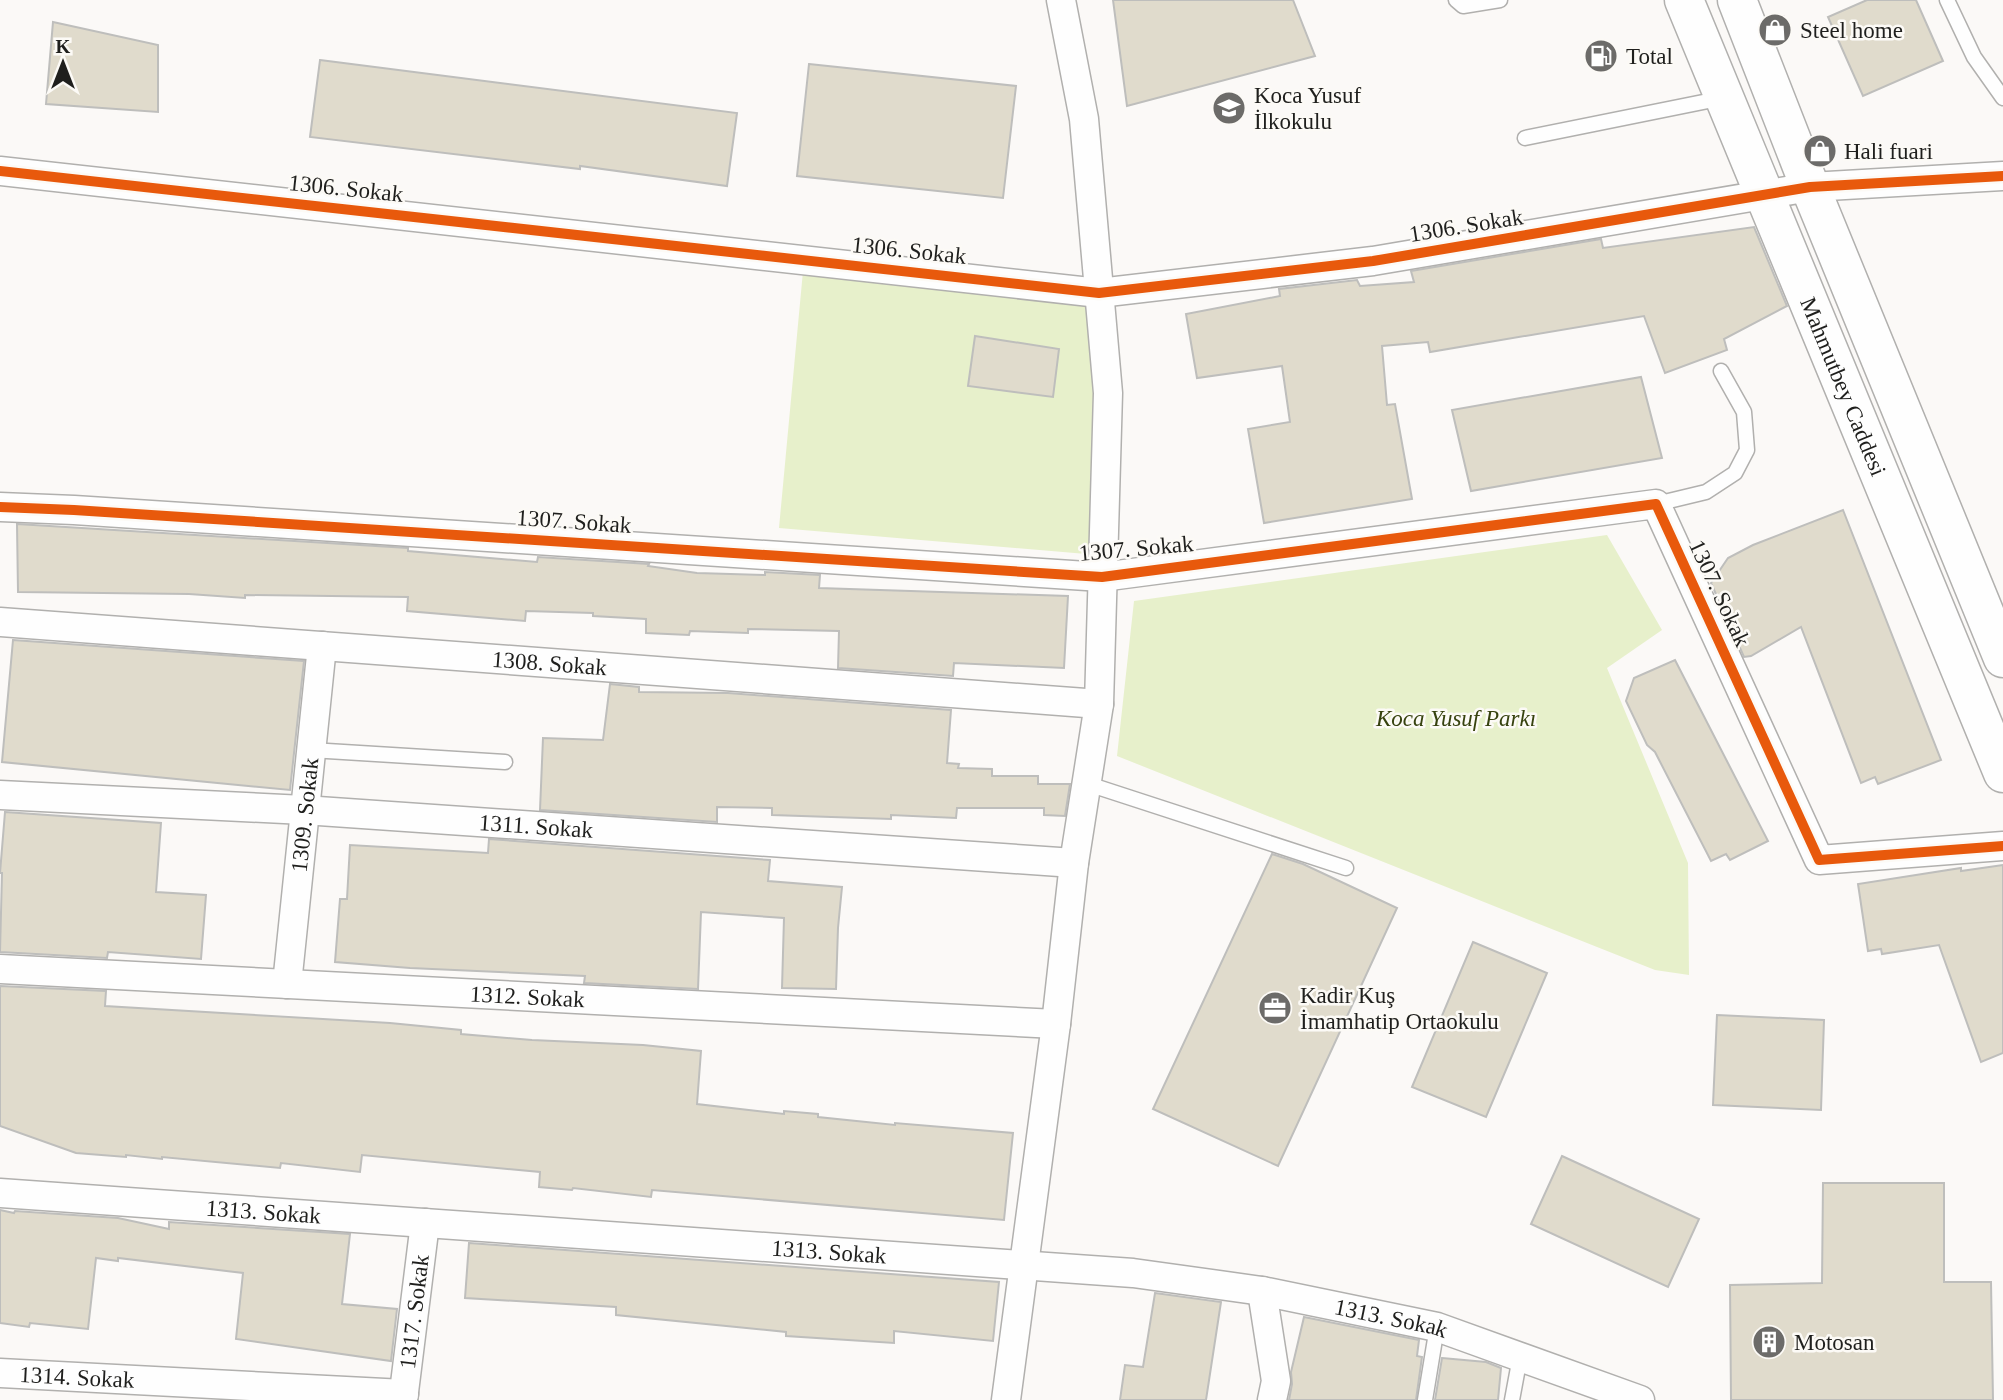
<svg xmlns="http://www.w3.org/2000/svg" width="2003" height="1400" font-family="Georgia,serif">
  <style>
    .green { fill: #e7f0cb }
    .building { fill: #e0dbcc; stroke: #bebebc; stroke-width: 2 }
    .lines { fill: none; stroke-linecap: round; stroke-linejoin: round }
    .lane-casing { stroke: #b1b0ae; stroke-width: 17 }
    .street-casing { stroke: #b1b0ae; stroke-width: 31 }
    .secondary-casing { stroke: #b1b0ae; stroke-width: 41 }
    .lane { stroke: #fefefe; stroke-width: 14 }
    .street { stroke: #fefefe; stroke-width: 28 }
    .secondary { stroke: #fefefe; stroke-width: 38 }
    .cycleway-casing { stroke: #fcfaf6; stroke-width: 15 }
    .cycleway { stroke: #e8590c; stroke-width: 10 }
    .labels { text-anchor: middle; stroke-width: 5; stroke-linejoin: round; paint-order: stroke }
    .poi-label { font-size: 23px; fill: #1f1f1d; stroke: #fcfaf6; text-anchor: start }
    .street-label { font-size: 23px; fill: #1f1f1d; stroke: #fcfaf6 }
    .park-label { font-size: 23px; font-style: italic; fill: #37420f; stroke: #fcfaf6 }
  </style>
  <rect width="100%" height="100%" fill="#fbf9f7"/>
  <g class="green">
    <path d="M803,271L1096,304L1098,555L779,528Z"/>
    <path d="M1607,535L1662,630L1607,668L1688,863L1689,975L1655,970L1117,756L1134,601Z"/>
  </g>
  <g class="building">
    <path d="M1113,0H1293L1315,56L1127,106Z"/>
    <path d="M1867,0H1916L1943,61L1863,96L1828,17Z"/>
    <path d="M53,22L158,45V112L46,104Z"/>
    <path d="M320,60L737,113L727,186L580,166V169L310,137Z"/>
    <path d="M809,64L1016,86L1003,198L797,176Z"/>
    <path d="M1754,227L1787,306L1724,339L1727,350L1665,373L1644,316L1430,352L1428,342L1382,346L1387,405L1395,404L1412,499L1264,523L1248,429L1290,422L1282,366L1197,378L1186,314L1280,296L1279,289L1357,280L1360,286L1414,282L1411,271L1601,239L1603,248Z"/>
    <path d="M975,336L1059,349L1053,397L968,386Z"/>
    <path d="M1641,377L1662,458L1471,491L1452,410Z"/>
    <path d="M1843,510L1941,760L1878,784L1875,777L1861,783L1801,627L1751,656L1744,657L1711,583L1728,558L1753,545Z"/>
    <path d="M17,524L408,548V551L537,562L538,557L649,564L648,566L697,573L765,575V572L820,575L819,588L1068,596L1064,668L954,663L953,676L838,668L839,631L748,629V633L690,631L689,635L646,633V619L593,616V613L526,611L525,621L407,611L408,597L245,595V598L189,594L18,592Z"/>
    <path d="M13,640L304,661L290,790L2,762Z"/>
    <path d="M1675,660L1768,841L1730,860L1726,854L1711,861L1655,752L1647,745L1626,701L1634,678Z"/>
    <path d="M610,684L639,687V692L728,693L951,710L947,763L959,764L958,768L992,769V776H1038V784H1070L1065,816L1044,815V808H957L956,818L891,815V819L772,815V808L717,807V822L540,810L543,738L603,740Z"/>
    <path d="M5,812L161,823L156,892L206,895L201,959L108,952L107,958L0,952L2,873H0Z"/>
    <path d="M489,839L770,860L768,881L842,887L838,928L836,989L782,988L784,918L701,912L698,989L584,983L585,976L410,968L335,962L340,899H347L350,845L488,853Z"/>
    <path d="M1272,854L1303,864L1397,908L1278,1166L1153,1109Z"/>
    <path d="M2003,865V1053L1981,1062L1939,945L1882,954L1881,949L1868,951L1858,884L1961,868V871Z"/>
    <path d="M1473,942L1547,973L1486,1117L1412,1087Z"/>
    <path d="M0,986L106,991L105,1006L390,1023L461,1030V1034L532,1040L643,1045L701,1051L697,1104L784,1114V1111L818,1114V1117L895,1125V1123L1013,1133L1004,1220L652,1190L651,1197L573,1188L572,1190L539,1187L540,1172L362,1155L360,1172L281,1163L280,1168L162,1157V1159L126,1155V1157L76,1153L0,1126Z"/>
    <path d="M1717,1015L1824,1020L1821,1110L1713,1105Z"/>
    <path d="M1562,1156L1699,1219L1668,1287L1531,1224Z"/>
    <path d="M1823,1183H1944V1282H1991L1993,1400H1731L1730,1285L1822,1283Z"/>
    <path d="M0,1210L14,1213L15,1211L118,1218L169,1229V1222L350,1234L342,1304L397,1309L391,1361L236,1339L243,1273L118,1258V1261L96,1258L88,1329L30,1323L29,1327L0,1323Z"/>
    <path d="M469,1243L999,1282L993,1341L894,1331V1343L786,1336V1332L616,1315V1307L465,1298Z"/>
    <path d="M1155,1293L1221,1302L1206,1400H1120L1125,1365L1143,1367Z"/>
    <path d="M1304,1317L1419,1340L1417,1356L1422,1357L1416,1400H1289L1292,1384L1291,1372Z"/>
    <path d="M1442,1358L1486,1362L1501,1368L1498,1400H1435Z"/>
  </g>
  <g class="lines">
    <defs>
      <g id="lane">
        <path d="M1456,0L1463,6L1500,0"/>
        <path d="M1947,0L1974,57L2003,98"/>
        <path d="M1525,138L1723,98"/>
        <path d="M1656,504L1706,492L1735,473L1747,450L1744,412L1721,371"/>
        <path d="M311,750L505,762"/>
        <path d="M1085,783L1346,868"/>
        <path d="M1425,1400L1437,1327"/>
        <path d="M1512,1400L1520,1357"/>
      </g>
      <g id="street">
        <path d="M0,171L1099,293L1373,261L1810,187L2003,176"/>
        <path d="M0,507L74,510L1102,577L1656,504L1819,860L2003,846"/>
        <path id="s1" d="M0,622L1099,704"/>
        <path id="s2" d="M0,795L304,810L1074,863"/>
        <path id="s3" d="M0,969L1056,1024"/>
        <path id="s4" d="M287,984L322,646"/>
        <path id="s5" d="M0,1193L1133,1273L1262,1291L1437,1327L1640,1400"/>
        <path d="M1262,1291L1276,1381L1272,1400"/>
        <path id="s6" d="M0,1373L404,1394"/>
        <path id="s7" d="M403,1400L425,1223"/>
        <path d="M1006,1400L1056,1024L1074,863L1099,704L1108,393L1084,119L1061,0"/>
      </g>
      <g id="secondary">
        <path id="s8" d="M1684,0L2003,773"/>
        <path d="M1737,0L1810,187L2003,658"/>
      </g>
    </defs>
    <use href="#lane" class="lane-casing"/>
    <use href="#street" class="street-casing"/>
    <use href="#secondary" class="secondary-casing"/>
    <use href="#lane" class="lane"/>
    <use href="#street" class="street"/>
    <use href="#secondary" class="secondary"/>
    <defs>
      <g id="cycleway">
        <path d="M0,171L1099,293L1373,261L1810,187L2003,176"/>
        <path d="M0,507L74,510L1102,577L1656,504L1819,860L2003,846"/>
      </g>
    </defs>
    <use href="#cycleway" class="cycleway-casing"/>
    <use href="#cycleway" class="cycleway"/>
  </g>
  <defs>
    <symbol id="shop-disc" viewBox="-11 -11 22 22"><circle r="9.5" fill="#6c6b69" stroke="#fcfaf6"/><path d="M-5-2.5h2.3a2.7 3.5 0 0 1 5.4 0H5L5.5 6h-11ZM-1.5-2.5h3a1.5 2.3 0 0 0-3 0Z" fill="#fff"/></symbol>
    <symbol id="fuel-disc" viewBox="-11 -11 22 22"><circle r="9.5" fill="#6c6b69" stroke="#fcfaf6"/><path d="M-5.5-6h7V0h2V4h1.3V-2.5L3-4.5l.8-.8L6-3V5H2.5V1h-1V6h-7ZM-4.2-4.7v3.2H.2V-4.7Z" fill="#fff"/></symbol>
    <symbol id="school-disc" viewBox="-11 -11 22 22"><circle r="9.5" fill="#6c6b69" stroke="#fcfaf6"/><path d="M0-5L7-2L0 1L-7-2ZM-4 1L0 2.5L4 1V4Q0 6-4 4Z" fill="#fff"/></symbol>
    <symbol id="office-disc" viewBox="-11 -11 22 22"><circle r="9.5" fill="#6c6b69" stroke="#fcfaf6"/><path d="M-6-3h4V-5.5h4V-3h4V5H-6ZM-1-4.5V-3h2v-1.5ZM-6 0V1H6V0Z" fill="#fff"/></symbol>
    <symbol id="building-disc" viewBox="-11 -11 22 22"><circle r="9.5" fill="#6c6b69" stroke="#fcfaf6"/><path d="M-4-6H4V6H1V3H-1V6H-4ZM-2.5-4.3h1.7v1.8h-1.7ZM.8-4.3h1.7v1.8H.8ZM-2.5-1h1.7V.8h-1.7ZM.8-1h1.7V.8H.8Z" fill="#fff"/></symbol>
  </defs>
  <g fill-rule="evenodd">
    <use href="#shop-disc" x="1756" y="11" width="38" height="38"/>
    <use href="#fuel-disc" x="1582" y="37" width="38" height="38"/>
    <use href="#school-disc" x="1210" y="89" width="38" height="38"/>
    <use href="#shop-disc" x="1801" y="132" width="38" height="38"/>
    <use href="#office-disc" x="1256" y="989" width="38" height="38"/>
    <use href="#building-disc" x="1750" y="1323" width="38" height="38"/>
  </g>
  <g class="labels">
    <g class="poi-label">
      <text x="1800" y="38">Steel home</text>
      <text x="1626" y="64">Total</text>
      <text x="1254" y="103">Koca Yusuf<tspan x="1254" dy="26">İlkokulu</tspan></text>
      <text x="1844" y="159">Hali fuari</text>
      <text x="1300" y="1003">Kadir Kuş<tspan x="1300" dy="26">İmamhatip Ortaokulu</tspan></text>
      <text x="1794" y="1350">Motosan</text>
    </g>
    <g class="street-label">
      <text transform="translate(346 188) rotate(6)" y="8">1306. Sokak</text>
      <text transform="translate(1466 225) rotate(-9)" y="8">1306. Sokak</text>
      <text transform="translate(909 250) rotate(6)" y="8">1306. Sokak</text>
      <text dy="8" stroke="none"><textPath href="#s8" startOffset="418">Mahmutbey Caddesi</textPath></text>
      <text transform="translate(574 521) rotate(4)" y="8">1307. Sokak</text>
      <text transform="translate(1136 548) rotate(-5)" y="8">1307. Sokak</text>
      <text transform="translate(1720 593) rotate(65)" y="8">1307. Sokak</text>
      <text dy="8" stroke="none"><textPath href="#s1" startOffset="551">1308. Sokak</textPath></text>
      <text dy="8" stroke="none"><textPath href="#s4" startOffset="170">1309. Sokak</textPath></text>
      <text dy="8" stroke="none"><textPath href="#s2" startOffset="537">1311. Sokak</textPath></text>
      <text dy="8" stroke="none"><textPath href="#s3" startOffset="528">1312. Sokak</textPath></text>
      <text dy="8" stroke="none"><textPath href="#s5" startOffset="264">1313. Sokak</textPath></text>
      <text dy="8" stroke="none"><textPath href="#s5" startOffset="831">1313. Sokak</textPath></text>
      <text dy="8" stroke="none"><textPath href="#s7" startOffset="89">1317. Sokak</textPath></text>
      <text dy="8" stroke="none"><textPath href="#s5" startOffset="1398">1313. Sokak</textPath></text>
      <text dy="8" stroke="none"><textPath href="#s6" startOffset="77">1314. Sokak</textPath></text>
    </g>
    <g class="park-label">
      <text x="1456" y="726">Koca Yusuf Parkı</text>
    </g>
  </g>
  <g transform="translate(63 63)" stroke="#fcfaf6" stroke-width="5" paint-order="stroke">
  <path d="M0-5L12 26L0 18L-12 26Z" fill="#1f1f1d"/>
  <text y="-10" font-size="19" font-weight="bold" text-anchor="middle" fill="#1f1f1d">K</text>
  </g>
</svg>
